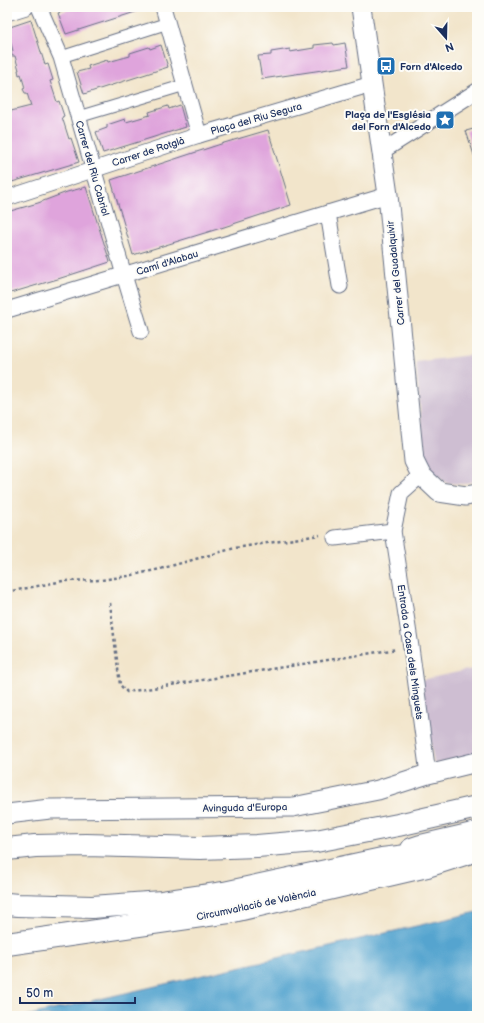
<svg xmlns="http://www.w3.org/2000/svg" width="484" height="1023" font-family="'Balsamiq Sans',sans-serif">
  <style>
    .industrial { fill: #cebed2 }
    .water { fill: #55a4cf; stroke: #386a96 }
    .building { fill: #dfa4dc }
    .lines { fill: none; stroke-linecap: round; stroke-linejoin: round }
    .pedestrian-casing { stroke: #666f84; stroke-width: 13 }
    .minor-casing { stroke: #666f84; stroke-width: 17 }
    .tertiary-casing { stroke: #666f84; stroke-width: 21 }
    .trunk-casing { stroke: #666f84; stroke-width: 24 }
    .motorway-casing { stroke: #666f84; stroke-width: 24 }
    .path { stroke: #666f84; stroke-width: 2.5; stroke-dasharray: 3 3; stroke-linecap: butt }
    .pedestrian { stroke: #fff; stroke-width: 11 }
    .minor { stroke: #fff; stroke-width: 15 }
    .tertiary { stroke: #fff; stroke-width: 19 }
    .trunk { stroke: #fff; stroke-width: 22 }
    .motorway { stroke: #fff; stroke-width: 22 }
    .labels { text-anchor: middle; stroke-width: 4; stroke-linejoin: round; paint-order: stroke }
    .poi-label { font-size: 10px; font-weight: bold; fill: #1b2f5e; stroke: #fdfcf7; text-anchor: start }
    .street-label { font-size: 10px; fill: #1b2f5e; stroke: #fdfcf7 }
  </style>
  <rect width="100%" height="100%" fill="#fdfcf7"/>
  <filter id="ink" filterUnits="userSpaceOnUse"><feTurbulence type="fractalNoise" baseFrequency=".025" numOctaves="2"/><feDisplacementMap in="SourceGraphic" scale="8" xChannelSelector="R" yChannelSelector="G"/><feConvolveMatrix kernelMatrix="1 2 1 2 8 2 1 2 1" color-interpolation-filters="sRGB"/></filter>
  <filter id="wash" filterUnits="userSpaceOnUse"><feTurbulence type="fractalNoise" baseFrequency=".012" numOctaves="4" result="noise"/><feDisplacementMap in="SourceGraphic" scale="16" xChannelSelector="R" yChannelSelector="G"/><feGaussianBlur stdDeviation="0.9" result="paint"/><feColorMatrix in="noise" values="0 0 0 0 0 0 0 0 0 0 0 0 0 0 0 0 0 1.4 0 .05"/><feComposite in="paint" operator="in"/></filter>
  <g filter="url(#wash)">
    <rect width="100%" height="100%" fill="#f2e5cb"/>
    <g class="industrial">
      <path d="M477,354V481L461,484L446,483L431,471L424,454L416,362Z"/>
      <path d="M477,668V754L434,764L421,680Z"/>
    </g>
    <path class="water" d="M477,912V1016H26Z"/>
    <g id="blocks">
      <g class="building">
        <path d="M70,7H151L66,34L58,13L71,9Z"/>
        <path d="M31,20L45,65L48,64L53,80L50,81L57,102L59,101L64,116L62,117L69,139L71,138L79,162L12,182L7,134V112L31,106L27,93H25L23,89L25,88L21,74L19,75L18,70H19L15,56H12L11,51H13L9,36H7V28Z"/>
        <path d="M333,43L334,45L345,43L349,66L262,79L258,56L271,55V52L290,49V52L314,48V45Z"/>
        <path d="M161,45L168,67L84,94L77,72L89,69L88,66L107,60L108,62L130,56V53L149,47L150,49Z"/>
        <path d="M180,105L186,127L103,153L96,132L107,128V125L125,119L126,122L150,115L149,112L168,106L169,109Z"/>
        <path d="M477,128V164L466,131Z"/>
        <path d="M268,130L291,205L221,228L133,255L111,180L224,143Z"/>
        <path d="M86,187L110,262L61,278L7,294V212L38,203L67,192Z"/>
      </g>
    </g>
  </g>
  <g filter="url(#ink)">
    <use href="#blocks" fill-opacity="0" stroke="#666f84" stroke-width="1"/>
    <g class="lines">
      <defs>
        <g id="pedestrian">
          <path d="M61,57L168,23"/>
          <path d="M78,117L185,85"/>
        </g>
        <g id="minor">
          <path d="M39,7L61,57L124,275L141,331"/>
          <path d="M163,7L199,135"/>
          <path d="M7,13L26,7"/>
          <path d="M381,152L477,91"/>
          <path d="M7,198L199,135L372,84"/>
          <path d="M328,213L340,286"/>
          <path d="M7,310L328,213L388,195"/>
          <path d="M421,475L401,493L393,531L411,647L428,774"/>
          <path d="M335,538L393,531"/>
        </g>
        <g id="tertiary">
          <path d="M361,7L388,195L414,461L421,475L439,492L466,496L477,494"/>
          <path d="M7,814L50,809L293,807L378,790L428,774L477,762"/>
        </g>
        <path id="trunk" d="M7,849L35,846L86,845L200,848L257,846L316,841L398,825L477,807"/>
        <g id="motorway">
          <path d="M412,849L421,846L477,833"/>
          <path d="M7,904L18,905L92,907L162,902L224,893L382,859L431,853"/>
          <path d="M7,944L229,912L427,866L477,850"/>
        </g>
      </defs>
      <use href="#pedestrian" class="pedestrian-casing"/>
      <use href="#minor" class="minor-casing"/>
      <use href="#tertiary" class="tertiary-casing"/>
      <use href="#trunk" class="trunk-casing"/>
      <use href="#motorway" class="motorway-casing"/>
      <g class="path">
        <path d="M7,592L63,581L101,580L128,576L160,569L235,548L320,535"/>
        <path d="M110,603L120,685L127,692L397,649"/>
      </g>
      <use href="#pedestrian" class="pedestrian"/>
      <use href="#minor" class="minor"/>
      <use href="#tertiary" class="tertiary"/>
      <use href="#trunk" class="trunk"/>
      <use href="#motorway" class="motorway"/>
    </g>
  </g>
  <defs>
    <symbol id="bus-square" viewBox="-11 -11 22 22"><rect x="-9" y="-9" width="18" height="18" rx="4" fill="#1f6fb2" stroke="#fdfcf7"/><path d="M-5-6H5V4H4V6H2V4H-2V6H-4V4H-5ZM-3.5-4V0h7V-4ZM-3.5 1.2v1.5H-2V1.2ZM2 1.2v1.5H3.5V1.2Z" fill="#fff"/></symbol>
    <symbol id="sight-square" viewBox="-11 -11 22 22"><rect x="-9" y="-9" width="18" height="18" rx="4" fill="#1f6fb2" stroke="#fdfcf7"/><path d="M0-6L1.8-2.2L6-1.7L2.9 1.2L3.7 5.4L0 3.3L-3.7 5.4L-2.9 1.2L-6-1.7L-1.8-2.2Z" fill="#fff"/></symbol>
  </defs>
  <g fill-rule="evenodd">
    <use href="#bus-square" x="375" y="55" width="22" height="22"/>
    <use href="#sight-square" x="434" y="109" width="22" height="22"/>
  </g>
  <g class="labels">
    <g class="poi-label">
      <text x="400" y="70">Forn d'Alcedo</text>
      <text x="431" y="118" text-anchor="end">Plaça de l'Església<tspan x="431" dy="12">del Forn d'Alcedo</tspan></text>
    </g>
    <g class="street-label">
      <text transform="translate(256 118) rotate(-16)" y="4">Plaça del Riu Segura</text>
      <text transform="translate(148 151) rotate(-18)" y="4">Carrer de Rotglà</text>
      <text transform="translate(93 168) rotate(74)" y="4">Carrer del Riu Cabriol</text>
      <text transform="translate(167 262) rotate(-17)" y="4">Camí d'Alabau</text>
      <text transform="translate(395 273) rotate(-96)" y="4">Carrer del Guadalquivir</text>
      <text transform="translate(411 652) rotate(82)" y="4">Entrada a Casa dels Minguets</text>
      <text transform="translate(245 807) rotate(-1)" y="4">Avinguda d'Europa</text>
      <text transform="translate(256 904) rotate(-12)" y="4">Circumval·lació de València</text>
    </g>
  </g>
  <rect width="484" height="1023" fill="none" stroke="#fdfcf7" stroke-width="24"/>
  <g transform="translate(446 38) rotate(160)" stroke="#fdfcf7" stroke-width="3" paint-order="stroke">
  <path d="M0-3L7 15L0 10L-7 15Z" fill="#1b2f5e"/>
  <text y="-6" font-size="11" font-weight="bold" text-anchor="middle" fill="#1b2f5e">N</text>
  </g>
  <path d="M20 997v6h115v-6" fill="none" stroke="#1b2f5e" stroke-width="2"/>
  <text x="26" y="997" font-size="12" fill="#1b2f5e" stroke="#fdfcf7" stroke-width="3" paint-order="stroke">50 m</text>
</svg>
